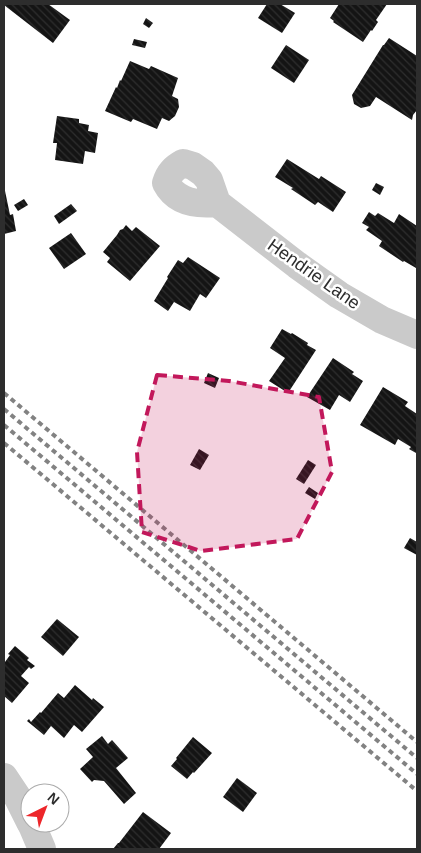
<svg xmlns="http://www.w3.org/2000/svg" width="421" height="853" font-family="Arial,sans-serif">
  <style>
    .building { fill: url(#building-back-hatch) }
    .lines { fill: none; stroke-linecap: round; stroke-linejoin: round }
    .minor { stroke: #cacaca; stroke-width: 28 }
    .rail { stroke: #828282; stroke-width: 4; stroke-dasharray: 5 4; stroke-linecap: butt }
    .marked { fill: #c2185b; fill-opacity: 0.2; stroke: #c2185b; stroke-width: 4; stroke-dasharray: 10 6; stroke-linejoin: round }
    .labels { text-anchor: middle; stroke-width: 5; stroke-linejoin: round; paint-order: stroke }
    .street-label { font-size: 18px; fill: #2d2d2d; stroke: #fff }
  </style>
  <defs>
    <pattern id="building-back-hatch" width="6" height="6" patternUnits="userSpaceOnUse" patternTransform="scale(1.25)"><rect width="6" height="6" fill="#141414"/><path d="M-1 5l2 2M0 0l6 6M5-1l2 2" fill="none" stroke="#2e2e2e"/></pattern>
  </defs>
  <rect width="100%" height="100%" fill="#fff"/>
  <g class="building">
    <path d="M4,4H48L70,20L53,43L4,5Z"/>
    <path d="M267,4H280L295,13L282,33L258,18Z"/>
    <path d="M339,4H387L376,20L378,22L372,31L371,30L363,42L333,22L334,21L330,18Z"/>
    <path d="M146,18L153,23L149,28L143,24Z"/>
    <path d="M389,38L417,56V110L413,115L412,120L376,97L370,106L361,108L354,104L352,95L383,45H384Z"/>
    <path d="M134,39L147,42L145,48L132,45Z"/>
    <path d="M286,45L309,60L294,83L271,68Z"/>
    <path d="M130,61L149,69L151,66L178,78L172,96L178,99L179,107L175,116L169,121L162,118L157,129L133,119L131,122L105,111L116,87L117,88L120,80L121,81Z"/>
    <path d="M57,116L79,119V123L89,125L88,131L98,133L95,153L85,151L83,164L55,160L57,143H53Z"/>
    <path d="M287,159L319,179L321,176L346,192L333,212L318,202L315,205L291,189L293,188L275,177Z"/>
    <path d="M376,183L384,187L380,195L372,190Z"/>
    <path d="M4,186L10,215L13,214L16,231L4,234Z"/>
    <path d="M24,199L28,205L18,211L14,205Z"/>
    <path d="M71,204L77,211L59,224L54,216Z"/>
    <path d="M369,212L375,216L378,213L394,223L399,214L417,226V266L416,268L404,261L403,262L379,246L382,241L366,230L369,227L362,223Z"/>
    <path d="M126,225L132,231L136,227L160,246L130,281L107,262L110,258L103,252L117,235L120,230L123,229Z"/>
    <path d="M71,233L86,254L64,269L49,248Z"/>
    <path d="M188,257L220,278L206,298L200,294L190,311L174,302L168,311L154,301L168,278L167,277L178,260L183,263Z"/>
    <path d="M282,329L291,334L292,333L308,343L307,345L316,350L288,393L269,381L285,358L270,348Z"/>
    <path d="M333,358L354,372L352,374L363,381L350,402L339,395L330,410L307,397Z"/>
    <path d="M208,373L219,378L215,388L204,383Z"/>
    <path d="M383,387L408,402L405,406L417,414V441L416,443L417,444V451L416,453L409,449L411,447L398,439L395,445L360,425Z"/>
    <path d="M199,449L209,455L200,470L190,465Z"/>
    <path d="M308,460L316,465L304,484L296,479Z"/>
    <path d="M309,487L318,493L315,499L305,493Z"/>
    <path d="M410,538L417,542V555L404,548Z"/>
    <path d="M57,619L79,637L63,656L41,637Z"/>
    <path d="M15,646L29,658L27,660L35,666L31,669L29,667L21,676L29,683L12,703L4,696V661L5,662L10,655L8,654Z"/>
    <path d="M75,685L92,700L93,698L104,707L82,732L74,725L64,738L51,726L44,735L27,721L29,719L31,722L40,712L41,713L58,693L64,698Z"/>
    <path d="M102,736L108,744L112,740L128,758L116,768L136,793L124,804L104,781L94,780L92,782L80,769L93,757L86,749Z"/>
    <path d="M193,737L212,753L194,773L193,772L187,779L171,766L177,759L176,758Z"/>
    <path d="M237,778L257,793L243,812L223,797Z"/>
    <path d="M143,812L171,833L159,849H113L118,843H119Z"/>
  </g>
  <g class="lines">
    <g class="minor">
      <path d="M217,203C197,205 176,202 166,183C169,173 174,168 183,163L193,166L203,173L209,180L217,203L297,265L339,295L382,320L417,335"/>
      <path d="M4,777L18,798L30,822"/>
      <path d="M31,823L42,849"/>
    </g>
    <g class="rail">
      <path d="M4,393L417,742"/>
      <path d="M4,409L417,758"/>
      <path d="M4,425L417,774"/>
      <path d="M4,443L417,791"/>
    </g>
  </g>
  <path class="marked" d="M157,375L229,381L319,397L332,472L297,539L201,551L142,532L137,452Z"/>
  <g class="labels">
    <g class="street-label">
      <text transform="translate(314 274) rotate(35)" y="6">Hendrie Lane</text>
    </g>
  </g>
  <rect width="421" height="853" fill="none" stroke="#2d2d2d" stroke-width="10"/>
  <g transform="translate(45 808) rotate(42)"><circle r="24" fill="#ffffff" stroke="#ababab"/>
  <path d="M0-4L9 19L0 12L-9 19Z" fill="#ed262a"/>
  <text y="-8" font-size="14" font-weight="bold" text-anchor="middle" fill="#2d2d2d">N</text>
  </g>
</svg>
